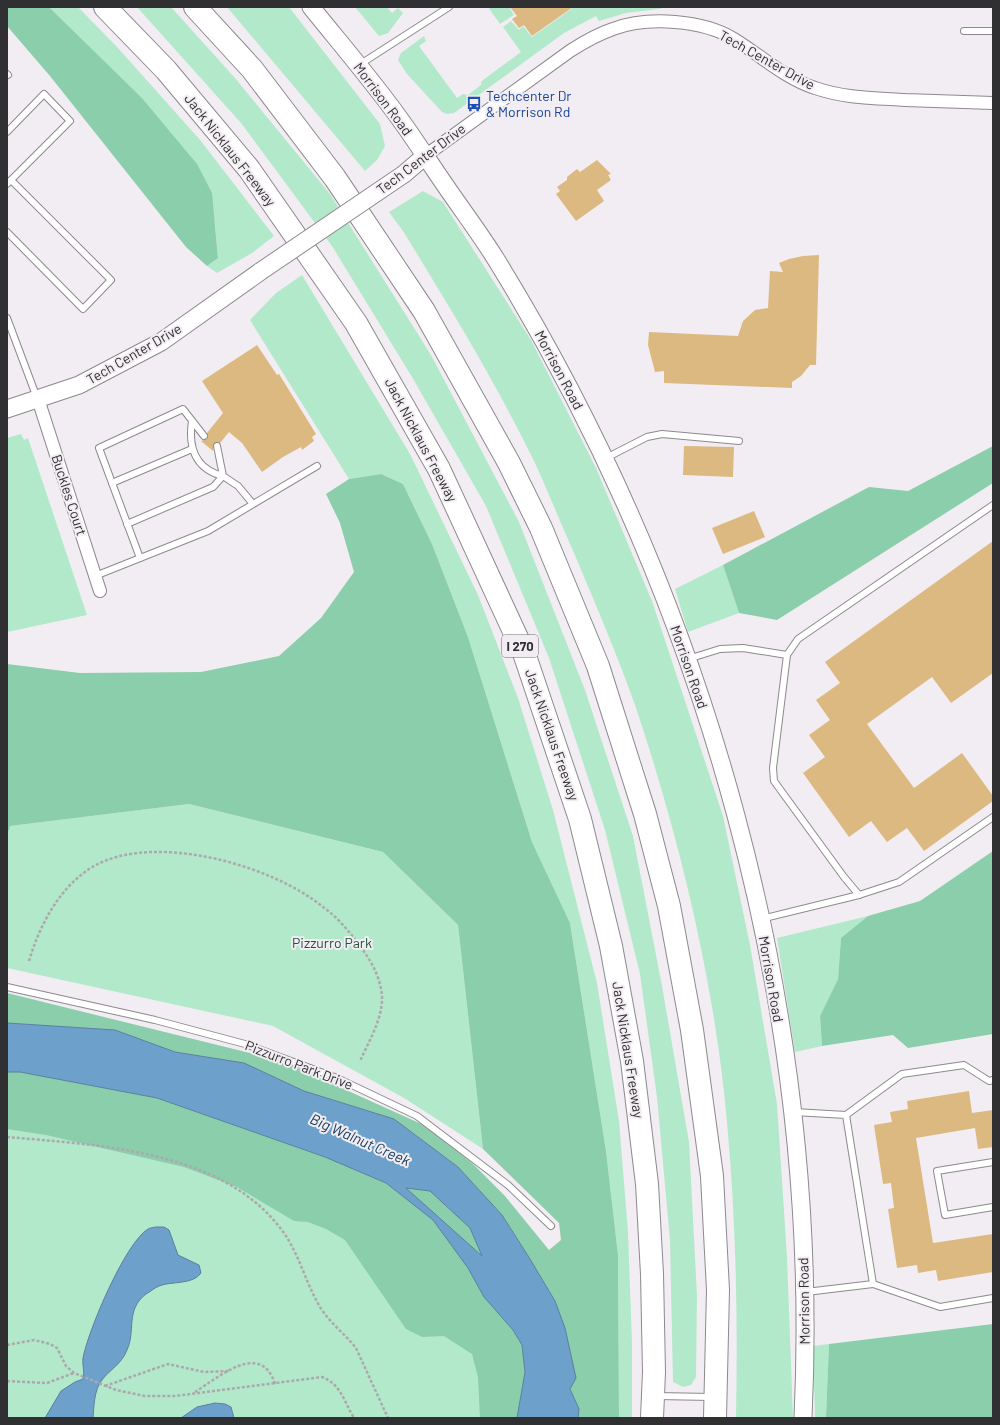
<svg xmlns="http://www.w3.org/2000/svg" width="1000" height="1425" font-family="Barlow,sans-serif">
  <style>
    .green { fill: #b2e9cb }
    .forest { fill: #8bceab }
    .water { fill: #6da1cc; stroke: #5b7f9e; fill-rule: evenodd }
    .building { fill: #dcb980 }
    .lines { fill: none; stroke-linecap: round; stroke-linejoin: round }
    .lane-casing { stroke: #8e898e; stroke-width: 8 }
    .street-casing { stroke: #8e898e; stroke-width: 14 }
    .secondary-casing { stroke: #8e898e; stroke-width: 19 }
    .highway-casing { stroke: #8e898e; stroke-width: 24 }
    .path { stroke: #aca8ac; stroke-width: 2.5; stroke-dasharray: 3 2; stroke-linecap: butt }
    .lane { stroke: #fff; stroke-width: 6 }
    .street { stroke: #fff; stroke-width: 12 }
    .secondary { stroke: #fff; stroke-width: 17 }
    .highway { stroke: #fff; stroke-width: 22 }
    .secondary-bridge-casing { stroke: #8e898e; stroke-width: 19; stroke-linecap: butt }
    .secondary-bridge { stroke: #fff; stroke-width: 17 }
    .labels { text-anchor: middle; stroke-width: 4; stroke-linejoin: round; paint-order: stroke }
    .shield { fill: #f2edf2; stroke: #6a686b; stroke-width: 1 }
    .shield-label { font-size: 13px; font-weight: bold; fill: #302f31 }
    .street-label { font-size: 14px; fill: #302f31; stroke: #f2edf2 }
    .transit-label { font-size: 14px; fill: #164399; stroke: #f2edf2; text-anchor: start }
    .park-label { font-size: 14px; fill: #20533c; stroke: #f2edf2 }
    .water-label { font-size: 15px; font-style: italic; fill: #133a58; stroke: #f2edf2 }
  </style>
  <rect width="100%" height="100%" fill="#f2edf2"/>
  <g class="green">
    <path d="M49,7H78L118,48L201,141L274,236L252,253L217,273L207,266L218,258L215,223L141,97Z"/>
    <path d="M137,7H171L235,78L330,194L431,355L519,522L585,690L633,836L662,986L689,1142L697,1296L696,1377L691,1385L683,1387L673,1382L670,1240L657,1097L640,974L605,830L549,658L486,506L412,377L332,246L241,123Z"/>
    <path d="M227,7H289L380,124L385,146L377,160L365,171Z"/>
    <path d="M355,7H387L392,13L398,8L403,13L388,33L379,36Z"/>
    <path d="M488,7H509L514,15L500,24Z"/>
    <path d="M574,7H666L659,9L626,13L599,21L596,16L564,33L454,113L447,114L442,112L407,74L398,60L401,53L424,36L426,41L419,46L457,98L463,94L468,95L481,85V82L483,80L521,52L503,27L511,21L519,30L523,26L532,37Z"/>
    <path d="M423,191L443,202L531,340L596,468L652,601L723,816L750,945L777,1104L787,1257L793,1418H736C738,1319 736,1221 727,1122C715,984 679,836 635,705C617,654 595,603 574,553C560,522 548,491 534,461C495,381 449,306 403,231L389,212Z"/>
    <path d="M302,275L410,454L478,595L518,698L553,810L597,983L619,1121L628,1232L632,1343V1418H619L618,1255L606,1151L570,923L532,842L468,637L432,544L403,484L381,474L349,479L250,320L276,293Z"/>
    <path d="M21,434L24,440L28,438L87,615L7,632V438Z"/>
    <path d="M723,565L739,613L688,632L675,589Z"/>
    <path d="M189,804L383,852L458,925L483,1149L404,1098L273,1026L7,968V836L10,826Z"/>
    <path d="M868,916L841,938L838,979L820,1016L822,1046L795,1052L777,938Z"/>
    <path d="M7,1075L478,1227L537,1418H7Z"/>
    <path d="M829,1344L826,1417L829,1418H815L813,1346Z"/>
  </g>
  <g class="forest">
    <path d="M7,7H49L141,97L197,164L212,193L218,258L207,266L186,247L50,76L7,26Z"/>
    <path d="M993,446V483L777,620L739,613L723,565L869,487L908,491Z"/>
    <path d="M381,474L403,484L432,544L468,637L532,842L570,923L606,1151L618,1255L619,1418H578L579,1409L570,1389L555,1301L530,1259L502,1215L458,1167L394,1119L304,1091L244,1063L175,1052L115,1030L7,1023V993L282,1061L428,1127L473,1164L505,1196L549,1250L561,1240L559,1223L483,1149L458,925L383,852L189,804L10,826L7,836V664L80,673L201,672L279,656L321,618L354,572L340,523L326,494L349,479Z"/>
    <path d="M993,851V1034L908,1048L893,1035L822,1046L820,1016L838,979L841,938L868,916L920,901Z"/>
    <path d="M7,1072H20L157,1098L325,1157L386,1183L433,1220L468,1268L484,1297L513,1330L522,1345L525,1372L517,1418H480L478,1377L472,1354L444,1336L422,1337L406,1329L345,1240L326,1229L308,1222L294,1221L237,1187L184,1167L46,1135L7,1129Z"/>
    <path d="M406,1188L430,1191L470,1228L482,1256Z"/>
    <path d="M993,1324V1418L826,1417L829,1344Z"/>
  </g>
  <g class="water">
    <path d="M7,1023L115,1030L175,1052L244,1063L304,1091L394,1119L458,1167L502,1215L530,1259L555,1301L565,1328L576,1378L570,1389L579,1409L578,1418H517L525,1372L522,1345L513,1330L484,1297L468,1268L433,1220L386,1183L325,1157L157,1098L20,1072H7ZM406,1188L430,1191L470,1228L482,1256Z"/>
    <path d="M157,1227H164L169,1230L178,1255L199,1265L201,1273C193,1285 171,1281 159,1286C154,1288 150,1292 146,1294C125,1310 136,1331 127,1350C121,1365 110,1369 102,1380C94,1390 94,1406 93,1418H45L61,1391L75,1382L83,1379C85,1371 82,1365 83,1358C88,1331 125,1243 148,1229C150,1228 154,1227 157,1227Z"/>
    <path d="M215,1403L225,1404L231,1407L234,1418H181L197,1407Z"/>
  </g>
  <g class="building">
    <path d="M510,7H573L532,36L524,25L519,28L512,19L517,16Z"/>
    <path d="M597,160L611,174L608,175L611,180L597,190L604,201L576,221L556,194L560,191L557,187L567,180V177L577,169L580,172Z"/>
    <path d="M819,255L816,365H810L801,376L792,382V388L664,383V371L655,372L648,345L649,332L738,336L743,321L755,310L768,308L770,271L783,272L779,263L789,259L803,256Z"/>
    <path d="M257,345L277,375L279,374L316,434L312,437L314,441L302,450L301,447L283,457L262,472L242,443L229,432L220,443H214L213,451L201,441L207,439V433L223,413L202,381Z"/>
    <path d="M684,446L734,447L733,477L683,475Z"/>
    <path d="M754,511L765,537L723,554L712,528Z"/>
    <path d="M993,541V673L951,703L932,677L867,724L914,788L962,753L993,796V801L924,851L907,828L887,842L871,821L849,837L803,773L825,757L809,735L830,720L816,700L840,683L825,662Z"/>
    <path d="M969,1091L972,1113L993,1110V1147L978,1149L975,1128L916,1138L933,1243L993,1234V1272L938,1281L936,1270L918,1273L917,1265L897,1268L888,1209L894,1208L891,1183L883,1184L874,1125L892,1122L890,1112L908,1109L907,1101Z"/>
  </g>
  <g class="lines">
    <defs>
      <g id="lane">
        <path d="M964,31H993"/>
        <path d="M359,65L449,7"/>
        <path d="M7,74L8,75"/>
        <path d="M7,132L44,94L70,121L7,184"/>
        <path d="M7,232L83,309L111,280L11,180"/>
        <path d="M7,318L37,398"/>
        <path d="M217,446L223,476L238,486L253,504"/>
        <path d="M604,459L647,437L662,434L739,441"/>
        <path d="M112,483L192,449"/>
        <path d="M127,524L213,487L223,476C195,469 188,447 192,421"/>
        <path d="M140,558L99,448L183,409L204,436"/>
        <path d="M95,576L208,531L317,466"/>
        <path d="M688,659L720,649L743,648L787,655L798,639L993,505"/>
        <path d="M859,895L899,882L993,817"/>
        <path d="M761,919L859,895L844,877L774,781L773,768L787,655"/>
        <path d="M7,987L155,1020L245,1044L337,1078L417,1116L508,1185L551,1226"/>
        <path d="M794,1112L846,1115L873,1284L806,1292"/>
        <path d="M846,1115L902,1074L964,1065L989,1081L993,1080"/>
        <path d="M993,1162L937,1171L945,1215L993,1207"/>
        <path d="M873,1284L940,1307L993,1298"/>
        <path d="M657,1396L711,1397"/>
      </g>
      <g id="street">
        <path d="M425,156L570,51C584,42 598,34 613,29C648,16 703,20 734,39C760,55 786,79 815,88C844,98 874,98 905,100C934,101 964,102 993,103"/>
        <path d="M38,399L100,591"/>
      </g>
      <g id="secondary">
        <path d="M311,7C340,43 370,78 397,115C414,138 429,162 445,185C462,210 481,235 497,261C708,604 822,1014 803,1418"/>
        <path d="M404,174L425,156"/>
        <path d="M7,409L79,385L161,342L261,271"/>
      </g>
      <g id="highway">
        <path d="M105,7L166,70L249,169L356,323L439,469L524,653L580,819L611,946L632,1061L647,1184L652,1274L654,1372L652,1418"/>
        <path d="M195,7L252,69L335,178L424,311L509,463L541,528L598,666L645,814L669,906L692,1030L712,1176L718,1290L715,1418"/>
      </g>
    </defs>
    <use href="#lane" class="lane-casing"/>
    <use href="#street" class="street-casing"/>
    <use href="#secondary" class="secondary-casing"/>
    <use href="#highway" class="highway-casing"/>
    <g class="path">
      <path d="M29,961C40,924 60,886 94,866C155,832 272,865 323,907C336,916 347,929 357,942C369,958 380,974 382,996C383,1018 369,1041 360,1061"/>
      <path d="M7,1137C96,1145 215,1149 277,1224C298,1248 304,1280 320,1307C330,1323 345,1334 356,1348L388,1418"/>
      <path d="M7,1345L34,1340L50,1344L57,1348L66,1366L74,1373L116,1390L145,1396H175L322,1377C341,1384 344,1402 354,1418"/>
      <path d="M7,1381L47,1383L74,1373"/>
      <path d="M105,1386L168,1364L204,1372L229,1371"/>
      <path d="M195,1392C219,1377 261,1340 275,1384"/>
    </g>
    <use href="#lane" class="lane"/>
    <use href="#street" class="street"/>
    <use href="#secondary" class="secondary"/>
    <use href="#highway" class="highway"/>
    <defs>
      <path id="secondary-bridge" d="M261,271L404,174"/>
    </defs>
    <use href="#secondary-bridge" class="secondary-bridge-casing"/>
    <use href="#secondary-bridge" class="secondary-bridge"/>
  </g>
  <defs>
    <symbol id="bus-bare" viewBox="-9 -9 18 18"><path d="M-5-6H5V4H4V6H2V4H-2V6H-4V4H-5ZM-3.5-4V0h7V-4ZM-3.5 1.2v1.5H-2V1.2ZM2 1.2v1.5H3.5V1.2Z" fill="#1a4fb4" stroke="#f2edf2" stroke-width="2.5" paint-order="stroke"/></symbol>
  </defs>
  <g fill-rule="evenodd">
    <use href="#bus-bare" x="463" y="93" width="22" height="22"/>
  </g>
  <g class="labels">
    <rect class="shield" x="502" y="635" width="36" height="22" rx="3"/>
    <g class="shield-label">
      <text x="520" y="651">I 270</text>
    </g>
    <g class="street-label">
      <text transform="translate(767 60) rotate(29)" y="5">Tech Center Drive</text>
      <text transform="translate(383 99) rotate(53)" y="5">Morrison Road</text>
      <text transform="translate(230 150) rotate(52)" y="5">Jack Nicklaus Freeway</text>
      <text transform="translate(421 159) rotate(-37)" y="5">Tech Center Drive</text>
      <text transform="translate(134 354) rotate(-30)" y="5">Tech Center Drive</text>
      <text transform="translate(559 370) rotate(62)" y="5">Morrison Road</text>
      <text transform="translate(421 440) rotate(62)" y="5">Jack Nicklaus Freeway</text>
      <text transform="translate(69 495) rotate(72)" y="5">Buckles Court</text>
      <text transform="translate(689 667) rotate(71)" y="5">Morrison Road</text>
      <text transform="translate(552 735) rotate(71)" y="5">Jack Nicklaus Freeway</text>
      <text transform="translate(771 979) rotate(80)" y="5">Morrison Road</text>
      <text transform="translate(628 1050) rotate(81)" y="5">Jack Nicklaus Freeway</text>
      <text transform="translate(299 1065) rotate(21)" y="5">Pizzurro Park Drive</text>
      <text transform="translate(804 1301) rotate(-91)" y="5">Morrison Road</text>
    </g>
    <g class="transit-label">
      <text x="486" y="101">Techcenter Dr<tspan x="486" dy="16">&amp; Morrison Rd</tspan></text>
    </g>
    <g class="park-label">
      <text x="332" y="948">Pizzurro Park</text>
    </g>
    <g class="water-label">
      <text transform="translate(360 1140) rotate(24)" y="5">Big Walnut Creek</text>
    </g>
  </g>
  <rect width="1000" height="1425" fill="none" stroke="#302f31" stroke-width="16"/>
</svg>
